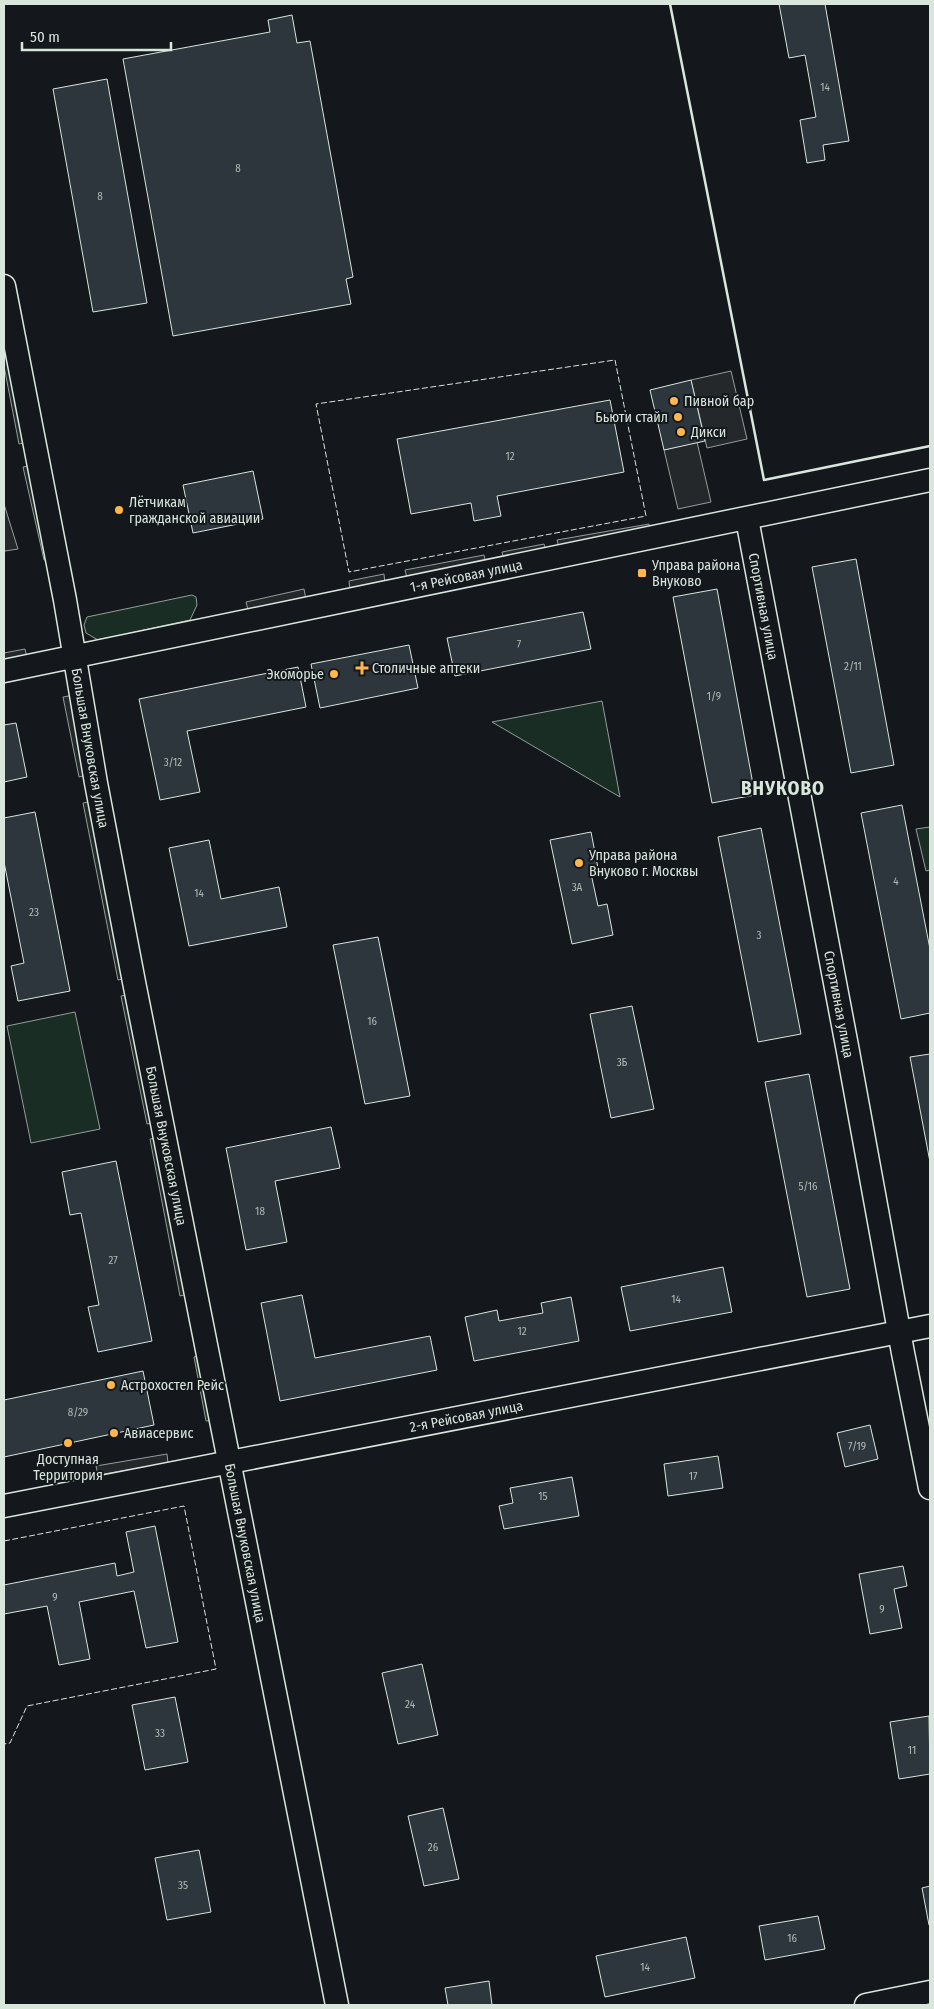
<svg xmlns="http://www.w3.org/2000/svg" width="934" height="2009" font-family="'Fira Sans Condensed',sans-serif">
  <style>
    .green { fill: #1a2d24; stroke: #939e99 }
    .parking { fill: #24282b; stroke: #939e99 }
    .building { fill: #2c363c; stroke: #d8e6dc }
    .lines { fill: none; stroke-linecap: round; stroke-linejoin: round }
    .minor-casing { stroke: #d8e6dc; stroke-width: 25 }
    .minor { stroke: #14181c; stroke-width: 22 }
    .fence { stroke: #d8e6dc; stroke-width: 1; stroke-dasharray: 6 2.5; stroke-linecap: butt }
    .wall { stroke: #d8e6dc; stroke-width: 2.5 }
    .poi-dot { fill: #ffb74d; stroke: #14181c; stroke-width: 2 }
    .labels { text-anchor: middle; stroke-width: 4; stroke-linejoin: round; paint-order: stroke }
    .number-label { font-size: 11px; fill: #adbab4 }
    .poi-label { font-size: 14px; fill: #d8e6dc; stroke: #14181c; text-anchor: start }
    .street-label { font-size: 14px; fill: #d8e6dc; stroke: #14181c }
    .district-label { font-size: 19px; font-weight: bold; letter-spacing: 1px; fill: #d8e6dc; stroke: #14181c }
  </style>
  <rect width="100%" height="100%" fill="#14181c"/>
  <g class="green">
    <path d="M192,595L196,597L197,605L190,620L98,640L86,633L84,625L87,617Z"/>
    <path d="M602,701L620,797L492,722Z"/>
    <path d="M930,827V870L926,871L916,829Z"/>
    <path d="M75,1012L100,1129L31,1143L7,1026Z"/>
  </g>
  <g class="parking">
    <path d="M4,314L29,442L19,444L4,366Z"/>
    <path d="M731,371L747,439L707,448L691,380Z"/>
    <path d="M697,442L711,502L678,509L664,450Z"/>
    <path d="M33,465L53,558L44,560L23,467Z"/>
    <path d="M4,504L18,549L5,551L4,549Z"/>
    <path d="M649,524L650,533L559,548L557,540Z"/>
    <path d="M544,544L546,551L504,560L502,552Z"/>
    <path d="M484,555L486,564L407,578L405,570Z"/>
    <path d="M384,574L385,584L350,590L349,581Z"/>
    <path d="M304,589L306,600L249,614L246,602Z"/>
    <path d="M25,649L27,658L4,662V653Z"/>
    <path d="M74,695L90,774L79,777L63,697Z"/>
    <path d="M94,801L129,978L118,980L83,803Z"/>
    <path d="M131,994L156,1122L147,1124L121,996Z"/>
    <path d="M160,1137L191,1293L180,1296L150,1139Z"/>
    <path d="M202,1355L215,1420L206,1421L194,1357Z"/>
    <path d="M167,1454L168,1463L98,1475L96,1466Z"/>
  </g>
  <g class="building">
    <path d="M779,4H825L849,141L823,145L825,160L807,163L800,120L816,117L805,55L789,58Z"/>
    <path d="M292,15L297,43L310,41L353,277L346,279L351,304L173,336L123,59L270,32L268,20Z"/>
    <path d="M107,79L147,303L93,312L53,89Z"/>
    <path d="M691,380L705,441L664,450L650,390Z"/>
    <path d="M610,400L624,472L497,496L501,516L474,521L471,503L411,514L397,439Z"/>
    <path d="M253,471L263,519L193,533L183,485Z"/>
    <path d="M856,559L894,765L851,773L812,567Z"/>
    <path d="M717,589L755,795L712,803L673,597Z"/>
    <path d="M583,612L591,649L455,676L447,638Z"/>
    <path d="M409,645L418,688L320,708L311,664Z"/>
    <path d="M298,667L306,707L187,731L200,792L160,800L139,699Z"/>
    <path d="M16,723L27,777L4,782V725Z"/>
    <path d="M902,805L930,949V1013L901,1019L861,813Z"/>
    <path d="M35,812L70,991L18,1001L11,966L24,963L4,862V818Z"/>
    <path d="M761,828L801,1034L758,1042L718,837Z"/>
    <path d="M591,832L598,868L590,869L598,906L607,904L613,935L572,944L550,840Z"/>
    <path d="M209,840L221,899L279,887L287,927L189,946L169,848Z"/>
    <path d="M378,937L410,1096L365,1104L333,945Z"/>
    <path d="M632,1006L654,1109L611,1118L590,1014Z"/>
    <path d="M930,1054V1162L910,1057Z"/>
    <path d="M809,1074L850,1289L807,1297L765,1082Z"/>
    <path d="M331,1127L340,1168L275,1181L287,1242L246,1250L226,1148Z"/>
    <path d="M116,1161L152,1341L98,1352L88,1307L99,1305L81,1213L70,1215L62,1172Z"/>
    <path d="M723,1267L732,1312L630,1331L621,1287Z"/>
    <path d="M302,1295L315,1358L430,1336L437,1370L280,1401L261,1303Z"/>
    <path d="M571,1297L579,1341L474,1361L465,1317L497,1310L499,1321L543,1313L541,1303Z"/>
    <path d="M143,1371L154,1425L4,1457V1400Z"/>
    <path d="M870,1425L878,1459L845,1467L837,1433Z"/>
    <path d="M718,1456L723,1488L668,1496L664,1464Z"/>
    <path d="M572,1477L579,1516L504,1529L499,1506L513,1503L510,1488Z"/>
    <path d="M155,1526L178,1642L146,1648L134,1591L79,1602L90,1659L59,1665L47,1606L4,1614V1585L115,1563L117,1576L134,1572L126,1532Z"/>
    <path d="M903,1566L907,1586L894,1589L902,1628L870,1634L859,1574Z"/>
    <path d="M422,1664L438,1735L398,1744L382,1673Z"/>
    <path d="M175,1697L188,1762L145,1770L132,1705Z"/>
    <path d="M929,1716L930,1774L899,1779L890,1722Z"/>
    <path d="M443,1808L459,1879L424,1886L408,1816Z"/>
    <path d="M199,1850L211,1912L167,1920L155,1858Z"/>
    <path d="M930,1886V1925H929L922,1888Z"/>
    <path d="M818,1916L825,1949L765,1960L759,1926Z"/>
    <path d="M686,1937L695,1978L605,1997L596,1956Z"/>
    <path d="M489,1981L492,2005H448L445,1988Z"/>
  </g>
  <g class="lines">
    <defs>
      <g id="minor">
        <path id="s1" d="M4,286L65,600L96,783L134,982L337,2005"/>
        <path id="s2" d="M747,519L847,1046L903,1353L930,1488"/>
        <path id="s3" d="M4,671L930,480"/>
        <path id="s4" d="M4,1506L930,1326"/>
        <path d="M866,2005L930,1992"/>
      </g>
    </defs>
    <use href="#minor" class="minor-casing"/>
    <use href="#minor" class="minor"/>
    <g class="fence">
      <path d="M615,360L646,516L349,572L316,404Z"/>
      <path d="M4,1541L184,1506L216,1669L27,1706L10,1743L4,1744"/>
    </g>
    <path class="wall" d="M670,4L764,480L930,446"/>
  </g>
  <g class="poi-dot">
    <circle cx="674" cy="401" r="5"/>
    <circle cx="678" cy="417" r="5"/>
    <circle cx="681" cy="432" r="5"/>
    <circle cx="119" cy="510" r="5"/>
    <rect x="637" y="568" width="10" height="10" rx="2.5"/>
    <path d="M359.5 660.5h5v5h5v5h-5v5h-5v-5h-5v-5h5z"/>
    <circle cx="334" cy="674" r="5"/>
    <circle cx="579" cy="863" r="5"/>
    <circle cx="111" cy="1385" r="5"/>
    <circle cx="114" cy="1433" r="5"/>
    <circle cx="68" cy="1443" r="5"/>
  </g>
  <g class="labels">
    <g class="number-label">
      <text x="825" y="91">14</text>
      <text x="238" y="172">8</text>
      <text x="100" y="200">8</text>
      <text x="510" y="460">12</text>
      <text x="519" y="648">7</text>
      <text x="853" y="670">2/11</text>
      <text x="714" y="700">1/9</text>
      <text x="173" y="766">3/12</text>
      <text x="896" y="885">4</text>
      <text x="577" y="891">3А</text>
      <text x="199" y="897">14</text>
      <text x="34" y="916">23</text>
      <text x="759" y="939">3</text>
      <text x="372" y="1025">16</text>
      <text x="622" y="1066">3Б</text>
      <text x="808" y="1190">5/16</text>
      <text x="260" y="1215">18</text>
      <text x="113" y="1264">27</text>
      <text x="676" y="1303">14</text>
      <text x="522" y="1335">12</text>
      <text x="78" y="1416">8/29</text>
      <text x="857" y="1450">7/19</text>
      <text x="693" y="1480">17</text>
      <text x="543" y="1500">15</text>
      <text x="55" y="1601">9</text>
      <text x="882" y="1613">9</text>
      <text x="410" y="1708">24</text>
      <text x="160" y="1737">33</text>
      <text x="912" y="1754">11</text>
      <text x="433" y="1851">26</text>
      <text x="183" y="1889">35</text>
      <text x="792" y="1942">16</text>
      <text x="645" y="1971">14</text>
    </g>
    <g class="poi-label">
      <text x="684" y="406">Пивной бар</text>
      <text x="668" y="422" text-anchor="end">Бьюти стайл</text>
      <text x="691" y="437">Дикси</text>
      <text x="129" y="507">Лётчикам<tspan x="129" dy="16">гражданской авиации</tspan></text>
      <text x="652" y="570">Управа района<tspan x="652" dy="16">Внуково</tspan></text>
      <text x="372" y="673">Столичные аптеки</text>
      <text x="324" y="679" text-anchor="end">Экоморье</text>
      <text x="589" y="860">Управа района<tspan x="589" dy="16">Внуково г. Москвы</tspan></text>
      <text x="121" y="1390">Астрохостел Рейс</text>
      <text x="124" y="1438">Авиасервис</text>
      <text x="68" y="1464" text-anchor="middle">Доступная<tspan x="68" dy="16">Территория</tspan></text>
    </g>
    <g class="street-label">
      <text dy="5" stroke="none"><textPath href="#s3" startOffset="472">1-я Рейсовая улица</textPath></text>
      <text dy="5" stroke="none"><textPath href="#s2" startOffset="89">Спортивная улица</textPath></text>
      <text dy="5" stroke="none"><textPath href="#s1" startOffset="470">Большая Внуковская улица</textPath></text>
      <text dy="5" stroke="none"><textPath href="#s2" startOffset="494">Спортивная улица</textPath></text>
      <text dy="5" stroke="none"><textPath href="#s1" startOffset="875">Большая Внуковская улица</textPath></text>
      <text dy="5" stroke="none"><textPath href="#s4" startOffset="471">2-я Рейсовая улица</textPath></text>
      <text dy="5" stroke="none"><textPath href="#s1" startOffset="1280">Большая Внуковская улица</textPath></text>
    </g>
    <g class="district-label">
      <text x="783" y="795">ВНУКОВО</text>
    </g>
  </g>
  <rect width="934" height="2009" fill="none" stroke="#d8e6dc" stroke-width="10"/>
  <path d="M22 42v8h149v-8" fill="none" stroke="#d8e6dc" stroke-width="2.5"/>
  <text x="30" y="42" font-size="15" fill="#d8e6dc" stroke="#14181c" stroke-width="4" paint-order="stroke">50 m</text>
</svg>
